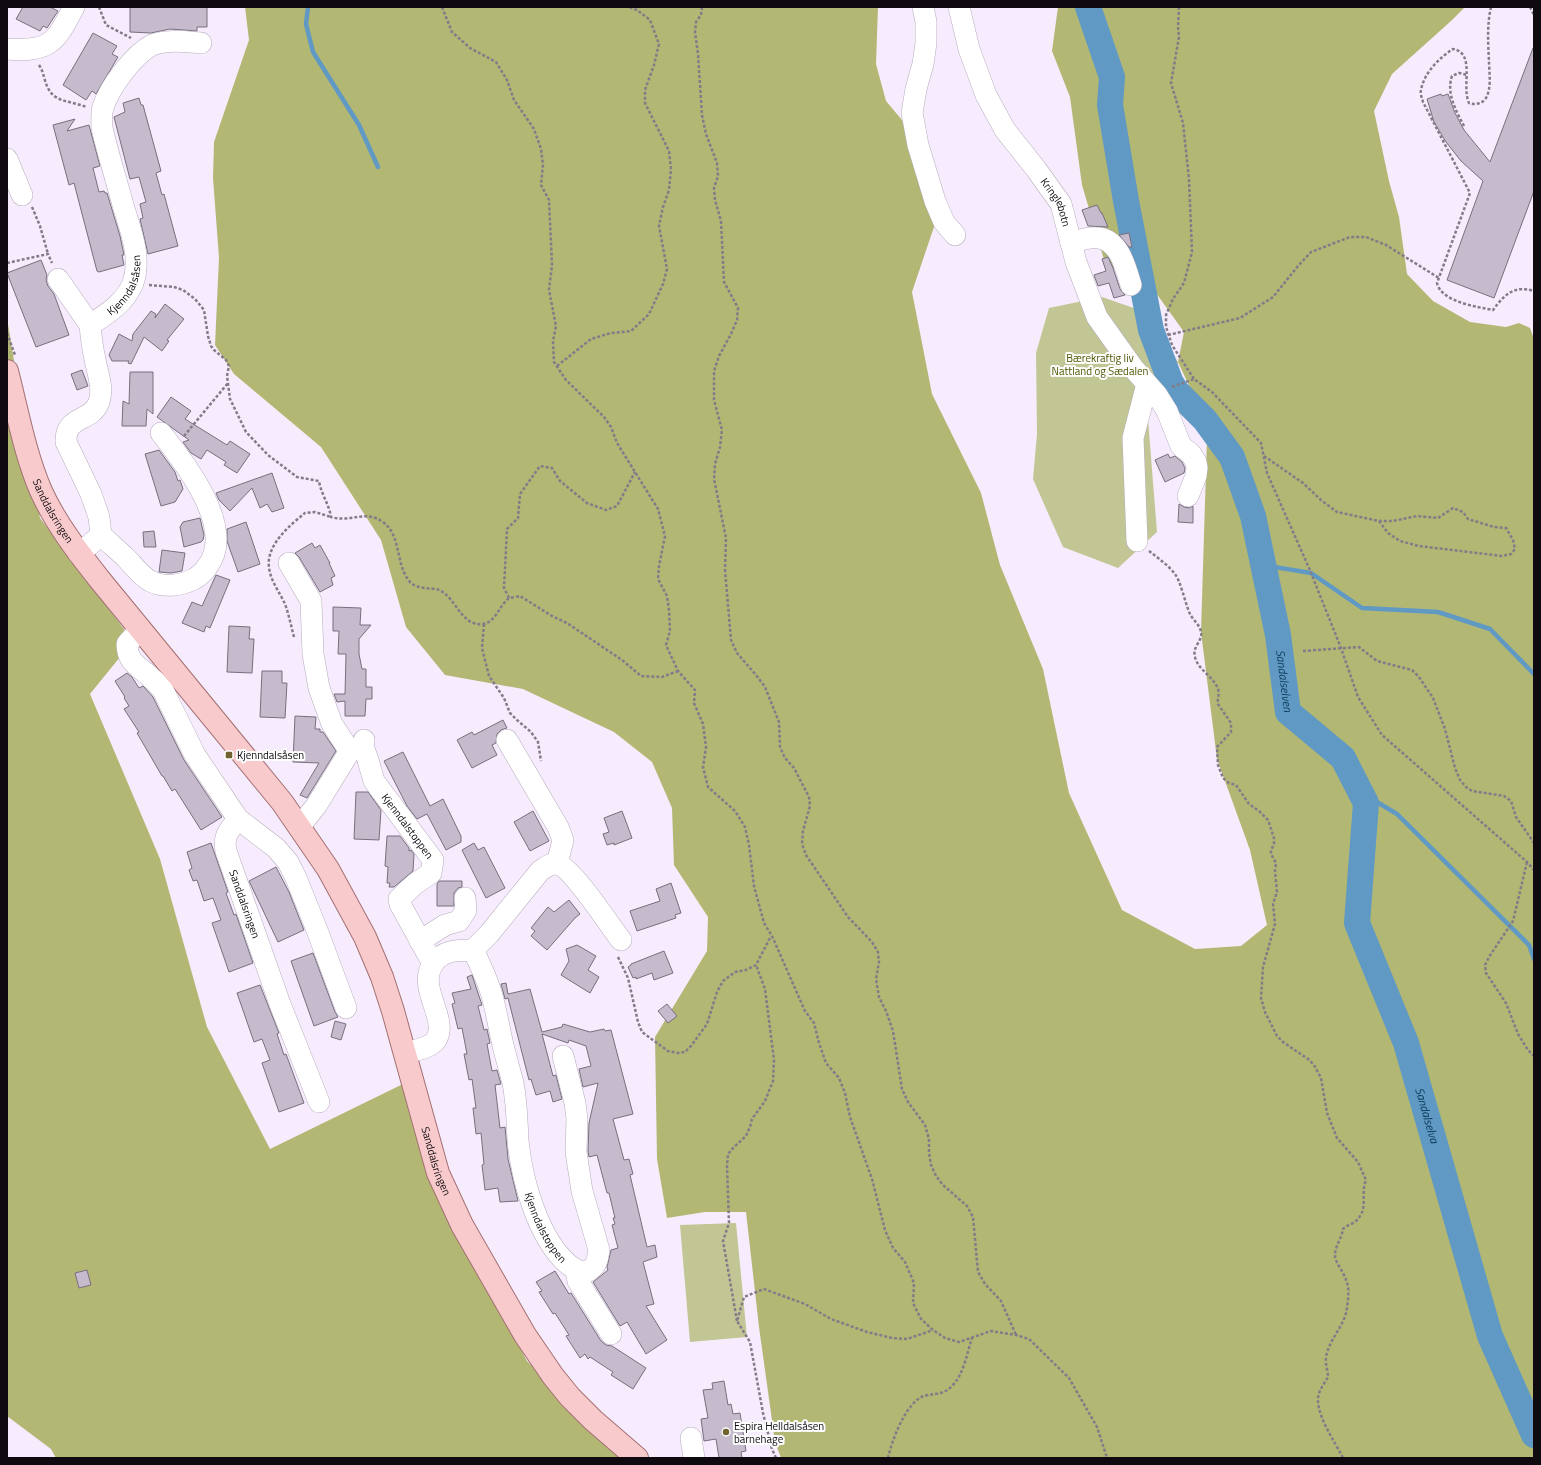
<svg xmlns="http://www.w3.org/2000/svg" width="1541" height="1465" font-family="'Titillium Web',sans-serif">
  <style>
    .green { fill: #c2c695 }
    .forest { fill: #b3b774 }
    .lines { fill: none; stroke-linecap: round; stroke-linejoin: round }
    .stream { stroke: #5f99c4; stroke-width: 4.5 }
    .river { stroke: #5f99c4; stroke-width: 26 }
    .building { fill: #c5bbcc; stroke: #786f7e }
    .minor-casing { stroke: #b5acbc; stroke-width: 22 }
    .major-casing { stroke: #a37073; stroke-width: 24 }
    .path { stroke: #837c88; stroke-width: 2.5; stroke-dasharray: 3 2; stroke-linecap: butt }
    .minor { stroke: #fff; stroke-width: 21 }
    .major { stroke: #f8cacb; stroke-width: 22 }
    .poi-dot { fill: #716331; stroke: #fdfdfd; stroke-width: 1.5 }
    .labels { text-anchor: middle; stroke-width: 4; stroke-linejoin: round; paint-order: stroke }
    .street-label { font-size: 11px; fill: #0e0a10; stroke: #fdfdfd }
    .park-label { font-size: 11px; fill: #535502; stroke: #fdfdfd }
    .poi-label { font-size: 11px; fill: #0e0a10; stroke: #fdfdfd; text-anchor: start }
    .water-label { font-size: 12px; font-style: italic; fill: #0d3c5a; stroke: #fdfdfd }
  </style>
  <rect width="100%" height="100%" fill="#f6ecfd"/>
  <g class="green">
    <path d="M1102,297L1148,313L1178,362L1171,383L1161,386L1147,407L1157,532L1118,568L1063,547L1033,479L1037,434L1036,353L1049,308Z"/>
    <path d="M736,1223L747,1337L690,1342L680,1225Z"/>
  </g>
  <g class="forest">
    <path d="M245,7H878L876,64L886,101L928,151L941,206L912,292L932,394L981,493L1000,565L1043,669L1069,793L1122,910L1195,949L1241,946L1267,925L1250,850L1217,759L1201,632L1207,438L1205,420L1178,362L1184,332L1156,293L1105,263L1082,185L1070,97L1052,51L1058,7H1465L1451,21L1392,74L1374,111L1389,181L1399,217L1407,274L1433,301L1470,322L1506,327L1519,323L1530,328L1534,339V1458H781L775,1442L759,1327L746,1212H705L667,1218L657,1159L655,1037L707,951L708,917L674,865L672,808L652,762L614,732L523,689L445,675L406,627L381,540L321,447L234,374L215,345L219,258L213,178L214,142L249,40Z"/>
    <path d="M7,318L40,518L133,641L90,694L160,859L207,1027L270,1149L403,1084L445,1204L527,1361L624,1458H56L51,1449L7,1416Z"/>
  </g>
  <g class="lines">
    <g class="stream">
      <path d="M308,7L306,24L313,52L359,125L378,167"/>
      <path d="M1262,565L1311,573L1362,608L1438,612L1490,629L1534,674"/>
      <path d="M1360,792L1397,814L1529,945L1534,959"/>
    </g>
    <path class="river" id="s1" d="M1088,7L1112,77L1110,105L1126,201L1151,330L1171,383L1177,392L1205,420L1232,457L1253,516L1278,635L1288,712L1343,758L1366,803L1357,923L1406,1043L1490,1336L1534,1435"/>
  </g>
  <g class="building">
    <path d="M23,7H50L58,11L47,28L43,26L40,31L16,19Z"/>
    <path d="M130,7H207V27H197V31L170,29L151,33L130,32Z"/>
    <path d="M93,33L117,46L112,54L118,57L96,94L92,91L86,100L63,85Z"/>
    <path d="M1533,48H1534V191L1494,298L1447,280L1483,181L1461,161L1446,142L1434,122L1427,99L1441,94L1442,96L1448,94L1455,113L1464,130L1490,162Z"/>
    <path d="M139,98L141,105H143L161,171L156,173L162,195L164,194L178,246L148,254L140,219L143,218L140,204L146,202L139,177L130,179L114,117L125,112L123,103Z"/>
    <path d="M75,119L67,131L89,125L100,166L93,168L99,192L104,191L105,193H107L120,236L124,255H122L124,265L99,272L97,271L74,183L69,185L53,125Z"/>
    <path d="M1097,205L1101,213H1102L1108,227L1088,226L1082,210Z"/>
    <path d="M1129,233L1132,247H1129L1119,235Z"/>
    <path d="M1108,257L1113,268L1120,289L1125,295L1114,298L1109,283L1098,286L1094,275L1106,271L1102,259Z"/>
    <path d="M41,260L47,275L46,280L48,286L54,294L69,335L36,347L7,273Z"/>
    <path d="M165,304L184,319L167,340L169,341L162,351L144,337L131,364L128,363L129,361H112L109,355L119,334L132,341L133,334L151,311L156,314L155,318Z"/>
    <path d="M82,370L88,386L77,390L71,374Z"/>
    <path d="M130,372H153V414L147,409L146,426H122L123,401L129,404Z"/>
    <path d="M171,397L191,411L185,419L227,445L230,441L250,454L237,473L224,465L226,462L207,450L201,459L191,453L183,442L189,440L157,417Z"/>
    <path d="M159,450L175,472L178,481L180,480L183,489L175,502L161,506L145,454Z"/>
    <path d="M1168,454L1170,458L1175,456L1182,462L1185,468L1184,473L1165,482L1155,460Z"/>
    <path d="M272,473L284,508L272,512L267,504L260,508L252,488L230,511L219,500L216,493Z"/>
    <path d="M1179,504L1184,507L1189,508L1193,506V523L1178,522Z"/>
    <path d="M200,518L204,535L203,540L201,542L184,547L180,527L183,522Z"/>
    <path d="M246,522L260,564L238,572L227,541V529Z"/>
    <path d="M154,531L156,547H144L143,532Z"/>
    <path d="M312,543L315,548L320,545L330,563H329L335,576L331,578L333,585L320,592L299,557L295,553Z"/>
    <path d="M162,550L185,553L182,571L171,573L159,572Z"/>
    <path d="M216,575L230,580L210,628L206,626L204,632L182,623L192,602L202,606Z"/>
    <path d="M333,607L361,608L360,625H371L359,639V654L362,669H366V687H372V699H366L365,716H345V701L337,702L334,694H345L346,654H338L339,631H333Z"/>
    <path d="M229,626L250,627L249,639H254L252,673L227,672Z"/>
    <path d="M262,671H282V683H287L285,718L260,717Z"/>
    <path d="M127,673L132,677L139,688L143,686L153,697L184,760L222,817L201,830L175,789L172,791L163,776H162L137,733L139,732L124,709L129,706L124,698L125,697L115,681Z"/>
    <path d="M295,716L316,717L315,729H320V732H323L336,751L307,798L300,795L319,763L293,762Z"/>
    <path d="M503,720L507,728L501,730L497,734L496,743L492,745L497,755L472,768L457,740L472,732L474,735Z"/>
    <path d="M403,752L430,806L443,799L461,836V842L446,850L427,814L417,819L407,806L384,761Z"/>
    <path d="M356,792H368L381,810L379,840L354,839Z"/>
    <path d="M533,811L549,841L530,851L514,822Z"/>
    <path d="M622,811L632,838L614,845V843L607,845L603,834L609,832L604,818Z"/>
    <path d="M387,836H400L409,848V851L411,850L414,854L413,871L394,887H389L390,883H387L388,867L385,866Z"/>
    <path d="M211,843L228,892L226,893L234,915L236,914L253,963L229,972L212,923L221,920L213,898L204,901L197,880L193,881L189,870L192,868L187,852Z"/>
    <path d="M474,843L478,850L484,847L505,888L486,898L462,850Z"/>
    <path d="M276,867L289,892L304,930L278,942L249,881Z"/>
    <path d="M439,881H462V887L458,888L454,893V906H437V884Z"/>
    <path d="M671,883L681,913L675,915L676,918L637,931L630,911L660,901L656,889Z"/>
    <path d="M569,900L580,914L575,918L547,950L531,936L535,931L531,928L548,907L554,912Z"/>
    <path d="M577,945L596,956L588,970L599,977L590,993L561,975L569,961L566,949Z"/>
    <path d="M664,951L673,973L654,980L652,973L636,979V977L633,978L628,967L631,965V964Z"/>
    <path d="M313,953L335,1012L338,1017L314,1026L291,961Z"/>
    <path d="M472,975L482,1005L478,1006L484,1030L487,1029L490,1043L487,1044L492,1071L497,1070L501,1084L495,1085L500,1128L505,1127L508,1159L518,1201L500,1202L498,1188L485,1190L482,1165L484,1164L481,1133L476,1134L473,1108H476L472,1079L469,1080L464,1054H467L462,1028L458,1029L452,1004L455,1003L452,993L471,989L467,977Z"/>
    <path d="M506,983L508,994L530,989L542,1032L562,1027L563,1024L590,1032L604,1029L605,1031L611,1030L633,1114L613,1119L624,1160L629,1159L633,1174L630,1175L647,1247L655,1245L657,1257L643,1262L654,1304L646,1306L667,1340L646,1354L627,1322L620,1326L593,1282L608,1270L607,1267L611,1250L618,1248L612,1225L615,1224L613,1218H615L609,1193H607L597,1155L589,1157L588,1151L589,1123L598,1083L583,1087L579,1069L591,1066L586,1046L569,1040L568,1043L542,1034L553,1076L556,1075L562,1099L553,1102L550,1091L536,1095L531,1079L529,1080L508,998L505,999L501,984Z"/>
    <path d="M260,985L279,1033L277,1034L284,1055L286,1054L304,1103L279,1112L262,1063L270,1060L262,1039L254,1042L237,993Z"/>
    <path d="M667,1004L677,1016L668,1023L658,1011Z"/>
    <path d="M335,1021L346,1024L341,1040L331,1037Z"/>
    <path d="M87,1270L91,1285L79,1288L75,1273Z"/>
    <path d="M555,1271L569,1294L571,1293L601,1341L606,1345L612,1346L646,1368L633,1389L611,1375L613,1372L590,1357L588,1359L585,1354L580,1358L566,1336L569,1335L555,1313L553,1314L539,1292L542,1291L536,1282Z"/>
    <path d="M724,1381L728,1405L731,1404L733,1414L740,1413L746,1451L741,1452L742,1458H719L716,1439L704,1441L701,1419L708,1418L703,1390L713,1389L712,1383Z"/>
  </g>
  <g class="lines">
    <defs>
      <g id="minor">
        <path d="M923,7L926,22V43L923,64L916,89L912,113L918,145L935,201L944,222L955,235"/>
        <path id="s2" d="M959,7L969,49L986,95L1005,130L1036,169L1061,204L1076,262L1097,317L1134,369L1157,395L1167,411L1181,446L1191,454L1196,462L1197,468L1196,476L1188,496"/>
        <path d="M7,49C50,52 55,43 74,7"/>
        <path d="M7,159L22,195"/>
        <path d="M1071,243C1079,240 1090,237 1099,238C1120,241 1126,269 1131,285"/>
        <path d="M58,279L90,325"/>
        <path id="s3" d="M101,535L99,517L91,494L66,442C65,415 91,423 99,402C104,388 97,372 95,359C92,347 91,336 90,325C107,314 125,303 133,283C142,257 130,229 123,205C116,179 108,154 102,128C102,121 101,114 103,107C110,87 133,55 152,45C167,39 186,42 201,43"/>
        <path d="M1137,541L1133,438L1147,384"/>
        <path d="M79,554L101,535C109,543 118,550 126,558C134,566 140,575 150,581C164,588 180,586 194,579C199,576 204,572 207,567C237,529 185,463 161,433"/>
        <path d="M289,563L311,601L313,654L319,688L332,724L347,747L348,754L316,806L299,827"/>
        <path d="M140,629L127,644C127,660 136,665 147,674C153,679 158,684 163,690L195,755L232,810L238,819L276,848L288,862L296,878L317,930L346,1008"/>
        <path id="s4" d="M364,740L363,746L368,760L374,781L433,860L431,873L415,884L399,899L400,904L433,964"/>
        <path d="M507,740L558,827L563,840L557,864"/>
        <path id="s5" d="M238,819C229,831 223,835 226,851L280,1004L319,1102"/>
        <path d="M420,941L445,925L459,921L466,910L465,898"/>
        <path d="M473,950L489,934L540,871C546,867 550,863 557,864C572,867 610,926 621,940"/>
        <path id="s6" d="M405,1053C415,1050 429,1049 436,1040C449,1019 418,990 432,965C441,950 458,950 473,950C480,964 486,977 491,992C496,1009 499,1028 503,1045C506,1058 510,1071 513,1083C517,1103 517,1122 518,1141C522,1180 538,1239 569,1265C576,1270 583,1275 591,1269C597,1265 598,1257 599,1250L582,1191L576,1152L577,1119L575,1103L563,1056"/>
        <path d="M576,1270L578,1281L611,1334"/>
        <path d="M691,1438L694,1458"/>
      </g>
      <g id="major">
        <path id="s7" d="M7,371C17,410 25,454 41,491C56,524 78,552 100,580L282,802L328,869L365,937L382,977L393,1011L438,1173L462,1225L525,1335L553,1376L570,1397L593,1420L637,1458"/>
      </g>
    </defs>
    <use href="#minor" class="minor-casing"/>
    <use href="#major" class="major-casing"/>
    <g class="path">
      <path d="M99,7L106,25L131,38"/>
      <path d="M442,7L452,32L470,48L496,62L507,80L514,100L534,129L541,149L543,165L541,185L549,200L552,265L549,290L556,326L553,341L554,362L566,380L604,417L611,427L617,443L658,509L665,536L659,566L658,579L667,596L669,610L670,631L666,645L678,671L695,690L694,703L703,724L706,747L703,767L708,787L735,811L745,827L749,845L754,886L764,923L772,936L805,1011L814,1023L819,1043L826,1063L839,1078L845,1093L850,1117L872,1179L885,1230L893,1248L905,1262L914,1283L913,1303L921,1319L933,1330L945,1338L959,1342L991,1331L1016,1335L1029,1339L1069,1378L1097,1427L1107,1458"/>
      <path d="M702,7L701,15L696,22L695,32L698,54L702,115L706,134L717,163L718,176L714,188L715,200L721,221L724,282L738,308L737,320L731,334L719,356L714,371V400L722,430L720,447L715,464L714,479L726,538L725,570L731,640L737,653L756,675L765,687L779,722L780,747L785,758L794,768L809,797L810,806L803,831L802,844L806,855L848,917L872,942L878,952L879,962L876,979L879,997L886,1011L893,1031L902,1089L908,1102L925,1125L929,1139V1153L931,1165L936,1176L943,1185L967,1206L973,1217L978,1272L985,1284L1001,1301L1016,1335"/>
      <path d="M1179,7L1178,27L1179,37L1171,83L1183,123L1189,179L1192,252L1184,283L1173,299L1166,315V327L1172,345L1194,379"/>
      <path d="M1491,7C1487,24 1488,43 1489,61C1489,72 1492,87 1486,98C1482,104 1476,105 1469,103C1461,86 1476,53 1453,49C1439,58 1424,73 1421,90C1420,94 1422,98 1423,102L1470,193L1437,283C1441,302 1478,307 1493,310C1505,294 1514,285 1534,291"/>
      <path d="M1530,7L1534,15"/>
      <path d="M39,65C44,72 44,81 48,88C55,103 73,101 86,107"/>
      <path d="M1464,126C1456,111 1446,93 1452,76L1459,73L1467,75"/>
      <path d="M32,207L40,226L48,254"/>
      <path d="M7,263L48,254L52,263"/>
      <path d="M149,285L174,287L183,290L195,299L204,310L208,336L211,346L214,350L226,360L229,366L227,376L230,399L246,432L268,455L297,477L319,481C321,494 329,504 331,517C351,523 365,509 383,522C402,536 395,565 410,582C418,590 430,587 439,590C456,597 461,627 483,624C496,622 499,606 508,599C511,597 517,597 520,596L552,616L567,623L622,660L641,676L662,677L678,671"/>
      <path d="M7,333L15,355"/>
      <path d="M1168,335L1240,318L1273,297L1298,266L1311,252L1350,237H1366L1386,245L1439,278"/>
      <path d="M557,366L591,339L611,333L631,331L649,314L663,284L667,269L659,226L663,207L669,190L671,169L669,151L645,103V90L654,65L659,44L650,20L637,10L629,7"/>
      <path d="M1172,387L1194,379L1212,392L1261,443L1267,473L1309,568L1341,648L1358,697L1382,735L1527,862L1534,870"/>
      <path d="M184,436L228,383"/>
      <path d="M1264,456L1303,483L1321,500L1337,512L1379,521L1388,533L1400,541L1419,546L1502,556L1511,554L1515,549L1513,540L1506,528L1494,527L1468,519L1463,512L1453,508L1438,518L1417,516L1393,521H1379"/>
      <path d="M1149,551C1158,558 1168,565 1175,574C1181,582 1185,603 1190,614C1193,620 1200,625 1201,632C1203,641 1192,646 1195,657C1198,670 1213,676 1218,689C1220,694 1217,698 1218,704L1231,723V732L1217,747L1218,765L1223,778L1229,783L1236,785L1249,804L1259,811L1268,820L1274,838V844L1271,850V854L1276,863L1275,871L1277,892L1273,904L1275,924L1263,967L1261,998L1265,1012L1277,1036L1283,1042L1308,1059L1314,1065L1321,1078L1327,1113L1337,1138L1358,1162L1366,1180C1360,1196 1369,1207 1357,1220C1353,1224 1347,1225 1343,1229C1342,1238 1335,1246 1335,1255C1335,1263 1344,1272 1346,1280C1350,1289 1348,1298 1347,1308C1345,1326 1328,1340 1326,1358C1325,1364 1328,1371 1328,1377C1324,1384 1318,1391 1318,1400C1318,1418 1335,1442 1343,1458"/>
      <path d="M509,598L504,588L507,529L518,518L520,494L540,466L552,468L560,481L587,503L606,510L617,506L635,472"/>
      <path d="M484,624L482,648L489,676L504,698L510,713L517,720L531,732L538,742L541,761"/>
      <path d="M294,637C291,626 289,615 285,604C280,593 270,580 269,567C266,545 290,525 305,513L315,512L331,517"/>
      <path d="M1303,651L1359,647L1377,661L1412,670L1419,677L1433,698L1445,729L1455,768L1460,780L1466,787L1472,791L1504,796L1511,801L1516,817L1534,843"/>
      <path d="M1527,862L1513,921L1489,957L1485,965L1486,973L1506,1003L1518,1034L1528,1050L1534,1056"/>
      <path d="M618,957L628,978L638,1022L642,1032L668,1051L678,1053L685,1052L691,1046L707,1024L717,992L723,981L735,972L746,970L756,965L771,936"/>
      <path d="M737,1321L723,1241L729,1223L727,1166L728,1154L734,1147L746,1136L750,1127L752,1119L765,1101L773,1081L774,1060L765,989L756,965"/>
      <path d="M776,1458L772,1449L763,1413L750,1342L737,1321L744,1297L764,1289L805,1304L831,1319L867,1332L892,1338L907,1339L933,1330"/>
      <path d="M888,1458C892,1440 906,1402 924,1396C935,1393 944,1395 952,1386C964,1374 967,1353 972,1338"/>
    </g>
    <use href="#minor" class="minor"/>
    <use href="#major" class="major"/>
  </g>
  <g class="poi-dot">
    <rect x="225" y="751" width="8" height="8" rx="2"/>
    <circle cx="726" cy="1432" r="4"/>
  </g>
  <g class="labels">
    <g class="street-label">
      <text dy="4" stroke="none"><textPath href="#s2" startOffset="221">Kringlebotn</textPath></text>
      <text dy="4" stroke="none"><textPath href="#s3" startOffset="289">Kjenndalsåsen</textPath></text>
      <text dy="4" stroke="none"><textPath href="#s7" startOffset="148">Sanddalsringen</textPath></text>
      <text dy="4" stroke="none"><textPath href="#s4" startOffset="99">Kjenndalstoppen</textPath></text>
      <text dy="4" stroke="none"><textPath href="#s5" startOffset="92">Sanddalsringen</textPath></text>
      <text dy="4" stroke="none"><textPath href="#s7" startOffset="913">Sanddalsringen</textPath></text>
      <text dy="4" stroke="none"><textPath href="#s6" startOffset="447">Kjenndalstoppen</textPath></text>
    </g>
    <g class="park-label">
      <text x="1100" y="362">Bærekraftig liv<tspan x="1100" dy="13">Nattland og Sædalen</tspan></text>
    </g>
    <g class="poi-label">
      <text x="237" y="759">Kjenndalsåsen</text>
      <text x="734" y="1430">Espira Helldalsåsen<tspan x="734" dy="13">barnehage</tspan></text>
    </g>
    <g class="water-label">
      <text dy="4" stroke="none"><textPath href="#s1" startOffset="714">Sandalselven</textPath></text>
      <text dy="4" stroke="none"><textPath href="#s1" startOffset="1193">Sandalselva</textPath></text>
    </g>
  </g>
  <rect width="1541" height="1465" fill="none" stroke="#0e0a10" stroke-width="16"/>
</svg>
